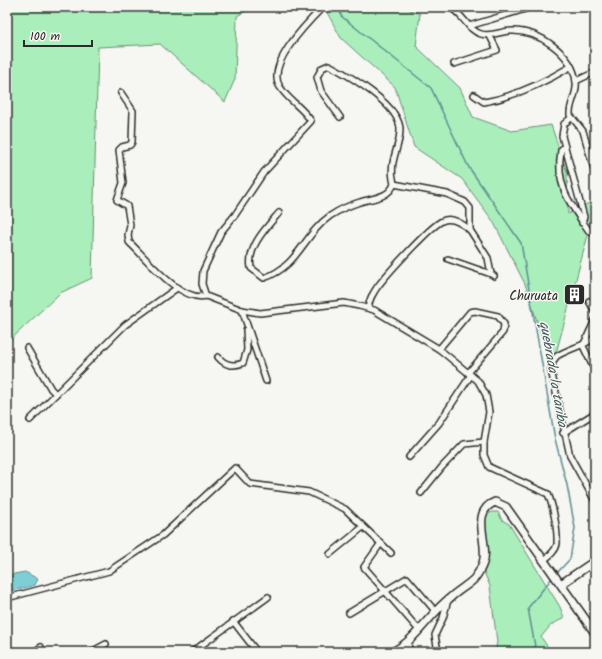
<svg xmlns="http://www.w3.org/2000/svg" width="602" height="659" font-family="Kalam,sans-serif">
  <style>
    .green { fill: #aaefbb; stroke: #6a8d73 }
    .water { fill: #7ecfd5; stroke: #5d8d91 }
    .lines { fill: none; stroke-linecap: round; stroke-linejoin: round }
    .stream { stroke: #5d8d91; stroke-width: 1.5 }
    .street-casing { stroke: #2b2b2b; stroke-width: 8 }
    .secondary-casing { stroke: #2b2b2b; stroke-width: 10 }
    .street { stroke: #f6f6f2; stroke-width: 5 }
    .secondary { stroke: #f6f6f2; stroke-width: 7 }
    .labels { text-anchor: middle; stroke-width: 3; stroke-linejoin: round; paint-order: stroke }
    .poi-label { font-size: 13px; fill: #2b2b2b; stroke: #f6f6f2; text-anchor: end }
    .water-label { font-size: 14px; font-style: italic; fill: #445c5e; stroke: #f6f6f2 }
  </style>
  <rect width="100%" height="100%" fill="#f6f6f2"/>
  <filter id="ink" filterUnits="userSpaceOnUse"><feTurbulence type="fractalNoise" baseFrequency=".025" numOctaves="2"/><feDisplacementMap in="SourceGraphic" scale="8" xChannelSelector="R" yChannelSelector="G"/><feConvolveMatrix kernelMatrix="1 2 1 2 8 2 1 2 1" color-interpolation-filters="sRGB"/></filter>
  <g filter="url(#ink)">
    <g class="green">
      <path d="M7,7H253L237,16L235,79L225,102L160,44L98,47L92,278L60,293L7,343Z"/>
      <path d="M324,7H404L420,14L416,46L460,88L473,117L512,131L551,125L567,172L568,214L591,202L595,209L552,368L525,284L493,221L462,179L414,147L395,87L341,38Z"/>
      <path d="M492,512H498L502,520L509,524L560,607L564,618L551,625L541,637L549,649L559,652H495L497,642L490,586L484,572L488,552L484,519L488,514Z"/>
    </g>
    <path class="water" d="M25,572L38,579L35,585L20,589L7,591V578L14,574Z"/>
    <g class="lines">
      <g class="stream">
        <path d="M340,7L341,16L431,88L468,166L521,243L555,439L567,485L575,528L570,559L556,574"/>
        <path d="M536,652L528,608L552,578"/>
      </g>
      <defs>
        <g id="street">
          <path d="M323,7C309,21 265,65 280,87C288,100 303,108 311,121L264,172L235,215L221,232L203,271L202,284L206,296L242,310L260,313L344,303L359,306L374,310L439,349L478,381L486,395L489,412L484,442V455L489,467L548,494C553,505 558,531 557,544C556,551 549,556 543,561"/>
          <path d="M449,7C463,13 467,30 481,34C492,37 501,31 511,31C539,30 573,54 576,82C578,93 569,104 570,115L583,131L595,173"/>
          <path d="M469,26L532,7"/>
          <path d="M454,64L497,50L490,36"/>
          <path d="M576,81L595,72"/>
          <path d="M121,93L133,111L132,142L130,145L122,147L119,150L123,183L117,200L127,206L130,225L128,235L129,242C146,258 181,303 206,296"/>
          <path d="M474,95L484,102C513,97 545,82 570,67"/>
          <path d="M340,117L321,91L317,77L322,68L329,65C348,75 402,106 400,131C399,151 388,161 394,184"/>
          <path d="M571,118L564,124L562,136L584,217L582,223"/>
          <path d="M564,147L561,150C555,186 570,204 589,231L595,232"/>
          <path d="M279,213C266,228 247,247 251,268L264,278C299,266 303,235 330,216C339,210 350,205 360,202C372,198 389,198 394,184L447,194L465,202L470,208V230L488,258L491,274L494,276"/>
          <path d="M448,259L491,274"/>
          <path d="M589,301L595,312"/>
          <path d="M368,308C369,304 370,298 373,294C379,281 431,226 442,221C452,216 463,224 470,230"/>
          <path d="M242,310L266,381"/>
          <path d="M595,320L583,346L595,371"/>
          <path d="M595,338C583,346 568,349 557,356C553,359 552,365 551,370L570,456L595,501"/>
          <path d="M27,348L51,389L56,394"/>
          <path d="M439,349L470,312L475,311L498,316L504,324L503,332L468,373"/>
          <path d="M218,357C225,365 232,367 243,363L247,350L246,330"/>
          <path d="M30,420L125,325L177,288"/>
          <path d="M563,433L595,413"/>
          <path d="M409,457L439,423L471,375"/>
          <path d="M421,493L442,467L464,444L484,442"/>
          <path d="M381,543L364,567L419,630"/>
          <path d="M330,554L363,527"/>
          <path d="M7,598L109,571L163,535L235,468L250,484L309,492L345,509L391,553"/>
          <path d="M349,613L407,578L436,612"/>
          <path d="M233,621L257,652"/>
          <path d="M408,641L409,652"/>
          <path d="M34,652L41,647"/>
          <path d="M91,652L106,644"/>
          <path d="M192,652L268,597"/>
          <path d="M438,652L435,635L443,618L448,600"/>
        </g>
        <g id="secondary">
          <path d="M561,584L595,561"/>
          <path d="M392,652C416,641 429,614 450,598C457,591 467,586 474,579C478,574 481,569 483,563C490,544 469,512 495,502L506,507L595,633"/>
        </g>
      </defs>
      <use href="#street" class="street-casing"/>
      <use href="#secondary" class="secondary-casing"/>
      <use href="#street" class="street"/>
      <use href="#secondary" class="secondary"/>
    </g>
  </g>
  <defs>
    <symbol id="building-square" viewBox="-11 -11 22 22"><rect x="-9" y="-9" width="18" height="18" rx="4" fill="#2b2b2b" stroke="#f6f6f2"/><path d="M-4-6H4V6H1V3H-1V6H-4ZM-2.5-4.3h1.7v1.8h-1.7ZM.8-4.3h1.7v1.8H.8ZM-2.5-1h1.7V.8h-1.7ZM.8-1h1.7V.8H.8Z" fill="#fff"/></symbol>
  </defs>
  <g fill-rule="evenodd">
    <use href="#building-square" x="562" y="282" width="25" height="25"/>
  </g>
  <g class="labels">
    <g class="poi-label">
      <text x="558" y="300">Churuata</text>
    </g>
    <g class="water-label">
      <text transform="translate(554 374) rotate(80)" y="5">quebrada la tariba</text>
    </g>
  </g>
  <rect width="602" height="659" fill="none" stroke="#f6f6f2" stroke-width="24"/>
  <rect x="12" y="12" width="578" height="635" fill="none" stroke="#2b2b2b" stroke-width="1.5" filter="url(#ink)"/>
  <path d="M24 40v6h68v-6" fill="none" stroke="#2b2b2b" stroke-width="2"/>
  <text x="30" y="40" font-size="12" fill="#2b2b2b" stroke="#f6f6f2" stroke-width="3" paint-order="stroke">100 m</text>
</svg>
